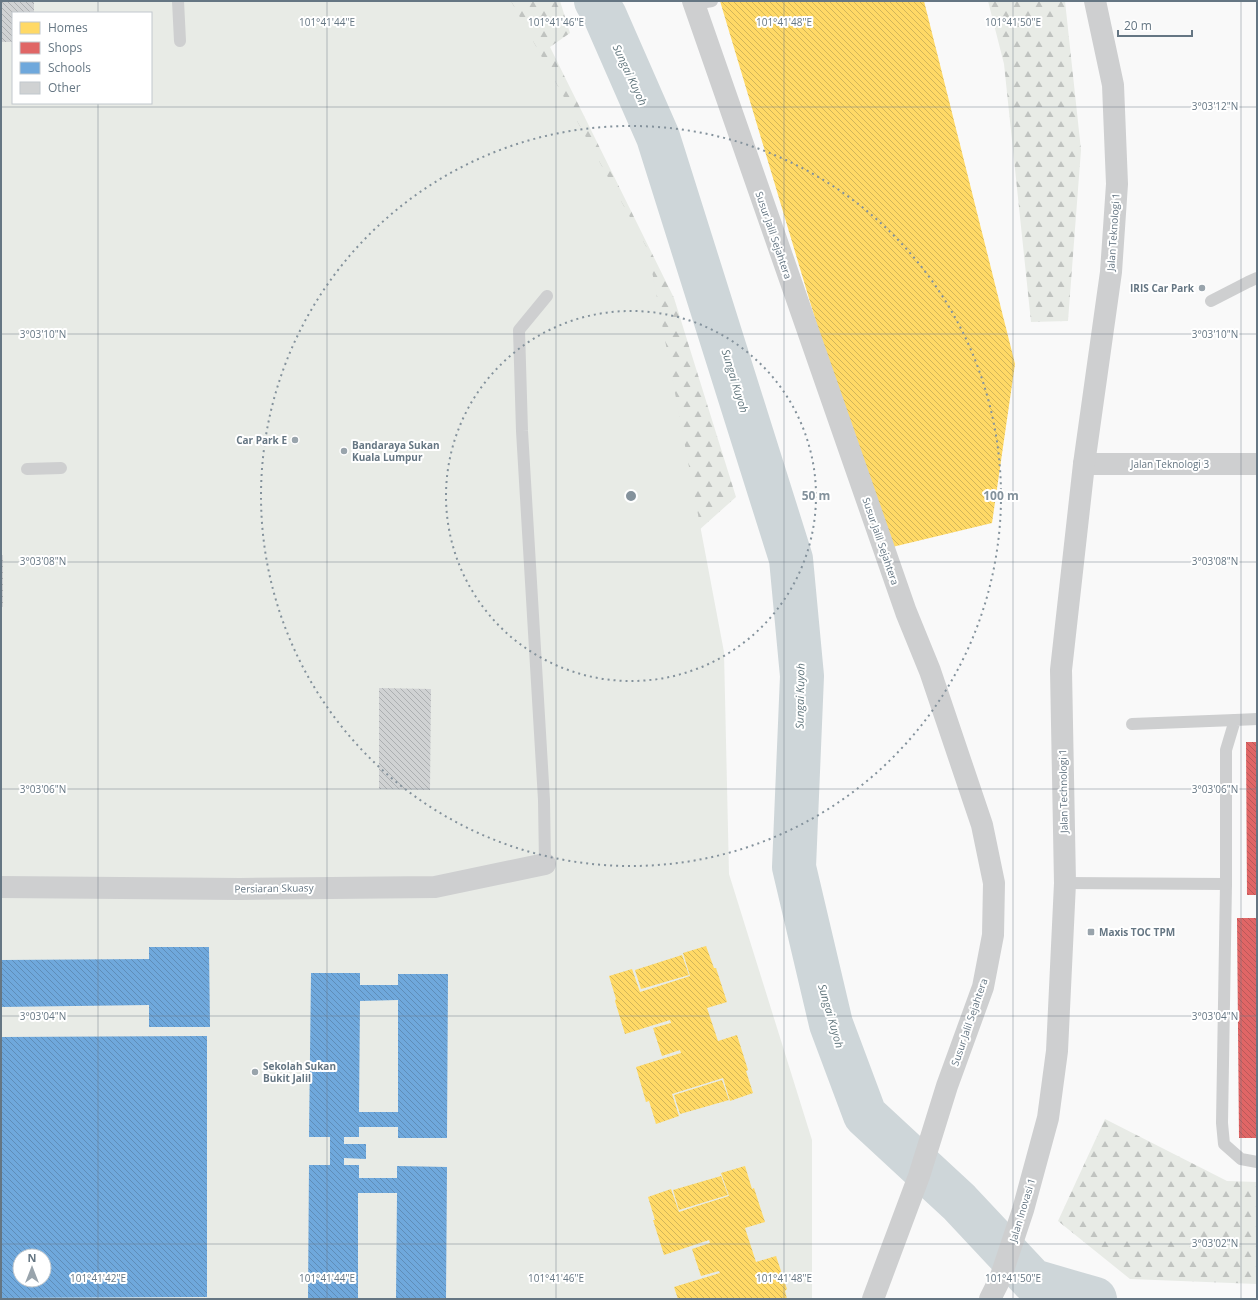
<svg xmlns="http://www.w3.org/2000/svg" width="1258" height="1300" font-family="'Open Sans',sans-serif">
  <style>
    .forest { fill: url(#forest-firs) }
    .garden { fill: #e8ebe6; fill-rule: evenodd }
    .homes { fill: url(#homes-back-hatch) }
    .shops { fill: url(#shops-back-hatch) }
    .schools { fill: url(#schools-back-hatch); fill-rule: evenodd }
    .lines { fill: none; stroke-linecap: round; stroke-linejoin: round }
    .river { stroke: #ced6d9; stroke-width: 44 }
    .building { fill: url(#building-back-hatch) }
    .service { stroke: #cecfd0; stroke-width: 12 }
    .minor { stroke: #cecfd0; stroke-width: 22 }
    .ticks { fill: none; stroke: #657683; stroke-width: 1; stroke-opacity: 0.45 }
    .ring { fill: none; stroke: #84929c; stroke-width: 2; stroke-dasharray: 2 4 }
    .poi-dot { fill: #99a4ac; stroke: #fff; stroke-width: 1.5 }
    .labels { text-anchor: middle; stroke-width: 4; stroke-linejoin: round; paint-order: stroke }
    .street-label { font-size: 10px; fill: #657683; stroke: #fff }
    .poi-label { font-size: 10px; font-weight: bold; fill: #657683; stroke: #fff; text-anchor: start }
    .water-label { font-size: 11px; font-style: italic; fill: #60757c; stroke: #fff }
    .ticks-label { font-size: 10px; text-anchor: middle; fill: #657683; stroke: #fff; stroke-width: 4; stroke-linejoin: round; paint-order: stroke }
    .centre { fill: #84929c; stroke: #fff; stroke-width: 2 }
    .ring-label { font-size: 12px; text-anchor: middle; font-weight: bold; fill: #84929c; stroke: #fff; stroke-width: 4; stroke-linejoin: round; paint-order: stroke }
  </style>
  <defs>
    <pattern id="forest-firs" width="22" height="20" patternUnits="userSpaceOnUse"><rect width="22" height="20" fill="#e8ebe6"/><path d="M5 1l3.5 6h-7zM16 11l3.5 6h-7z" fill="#c0c3c0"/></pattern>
    <pattern id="homes-back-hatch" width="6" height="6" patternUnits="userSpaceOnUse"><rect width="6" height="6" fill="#ffd966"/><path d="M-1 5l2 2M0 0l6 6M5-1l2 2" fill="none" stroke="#d2b559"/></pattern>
    <pattern id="shops-back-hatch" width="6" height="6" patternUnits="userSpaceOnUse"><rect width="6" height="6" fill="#e06666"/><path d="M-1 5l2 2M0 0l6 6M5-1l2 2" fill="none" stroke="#b95959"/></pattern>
    <pattern id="schools-back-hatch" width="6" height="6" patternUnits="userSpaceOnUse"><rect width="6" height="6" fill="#6fa8dc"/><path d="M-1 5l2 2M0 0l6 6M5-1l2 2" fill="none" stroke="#5f8db8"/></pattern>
    <pattern id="building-back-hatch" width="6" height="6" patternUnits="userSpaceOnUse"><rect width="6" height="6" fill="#d0d2d3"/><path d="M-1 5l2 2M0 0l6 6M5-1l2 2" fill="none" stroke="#acafb1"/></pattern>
  </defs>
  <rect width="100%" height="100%" fill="#f9f9f9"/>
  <g class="forest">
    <path d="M356,1H560L570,33L550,47L674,298L736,497L679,548Z"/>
    <path d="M988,1H1065L1081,150L1068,321L1031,322L1004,64Z"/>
    <path d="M1105,1119L1227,1181L1257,1182V1284L1130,1279L1058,1221Z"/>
  </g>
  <path class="garden" d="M1,1H511L648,250L724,652L729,874L812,1140V1299H1ZM13,13H151V103H13ZM20,1256H44V1280H20Z"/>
  <g class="homes">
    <path d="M720,1H924L1015,364L992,523L884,549Z"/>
    <path d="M706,946L714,968H716L727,1002L707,1008L718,1041L737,1035L748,1070L746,1071L753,1093L730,1101L723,1078L688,1089L672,1094L679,1116L656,1124L649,1101L646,1102L636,1067L681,1053L680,1050L662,1056L653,1028L671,1023L670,1020L625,1034L615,1001L616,999L609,976L632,969L640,992L656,987L690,976L683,953Z"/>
    <path d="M682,955L689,975L641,989L635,970Z"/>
    <path d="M722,1080L729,1100L680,1114L674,1095Z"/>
    <path d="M745,1166L752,1189L754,1188L765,1222L745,1228L756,1262L776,1256L787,1289L785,1291L787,1299H762L761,1298L678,1299L674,1287L720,1273L719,1271L701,1276L692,1249L710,1243L709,1240L664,1255L653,1220H655L648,1197L671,1189L679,1212L694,1207L729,1196L721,1173Z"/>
    <path d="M721,1176L728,1195L679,1210L673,1190Z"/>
  </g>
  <g class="shops">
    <path d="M1246,742H1257V895H1247Z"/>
    <path d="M1237,918H1257V1138H1239Z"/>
  </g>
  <g class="schools">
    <path d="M149,947H209L210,1027H149V1005L1,1007V960L149,959Z"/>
    <path d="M311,973H360V985H398V974H448L447,1138H398V1127H359V1137H344V1144H366V1159L344,1158V1165H359V1178H397V1166L447,1167L446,1299H396L397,1193H358V1299H308L309,1165H330V1137H309ZM398,1000V1112H359L360,1001Z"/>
    <path d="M207,1036V1297L1,1298V1037ZM20,1256H44V1280H20Z"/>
  </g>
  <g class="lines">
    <path class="river" d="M596,1L605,16L658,137L791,559L802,676L794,867L831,1024L865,1115L959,1202L1033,1281L1095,1299"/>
  </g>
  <g class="building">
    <path d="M1,1H34V13H13V42H1Z"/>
    <rect x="1" y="555" width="2" height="52"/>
    <path d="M379,688L431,689L430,790L379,789Z"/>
  </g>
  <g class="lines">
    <g class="service">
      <path d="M178,1L180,41"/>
      <path d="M694,4L712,1"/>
      <path d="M1211,301L1248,282L1257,278"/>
      <path d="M27,469L61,468"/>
      <path d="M1257,719L1235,720L1226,750V884L1222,1123L1224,1144L1241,1159L1257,1162"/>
      <path d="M1132,724L1235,720"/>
      <path d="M545,864L544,800L522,431L519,330L547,296"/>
      <path d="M1065,883L1226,884"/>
    </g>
    <g class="minor">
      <path d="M693,1L906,612L930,671L982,825L994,883L993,935L983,987L947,1086L919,1176L873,1299"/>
      <path d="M1084,464H1257"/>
      <path d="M1,887L240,889L435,887L545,864"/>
      <path d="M990,1299L1000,1279L1023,1210L1048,1118L1057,1051L1065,883L1061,670L1084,464L1111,272L1117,184L1113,85L1095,1"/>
    </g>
  </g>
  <path class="ticks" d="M98,1V13M327,1V1299M556,1V1299M784,1V1299M1013,1V1299M1241,1V1299M98,103V1299M1,107H1257M1,334H1257M1,562H1257M1,789H1257M1,1016H1257M1,1244H1257"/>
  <g class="ring">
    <circle cx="631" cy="496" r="185"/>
    <circle cx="631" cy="496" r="370"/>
  </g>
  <g class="poi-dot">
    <circle cx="1202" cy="288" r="4"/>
    <circle cx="295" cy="440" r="4"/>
    <circle cx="344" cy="451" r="4"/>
    <rect x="1087" y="928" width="8" height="8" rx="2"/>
    <circle cx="255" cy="1072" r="4"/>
  </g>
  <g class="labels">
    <g class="street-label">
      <text transform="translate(1113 232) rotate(-86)" y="4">Jalan Teknologi 1</text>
      <text transform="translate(774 235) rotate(71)" y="4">Susur Jalil Sejahtera</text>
      <text x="1170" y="468">Jalan Teknologi 3</text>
      <text transform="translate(881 541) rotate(71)" y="4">Susur Jalil Sejahtera</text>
      <text transform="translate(1063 791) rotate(-91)" y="4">Jalan Technologi 1</text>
      <text transform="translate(274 888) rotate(-1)" y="4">Persiaran Skuasy</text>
      <text transform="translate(969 1022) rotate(-71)" y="4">Susur Jalil Sejahtera</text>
      <text transform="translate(1022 1210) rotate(-73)" y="4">Jalan Inovasi 1</text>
    </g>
    <g class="poi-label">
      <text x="1194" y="292" text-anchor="end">IRIS Car Park</text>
      <text x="287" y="444" text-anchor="end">Car Park E</text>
      <text x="352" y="449">Bandaraya Sukan<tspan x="352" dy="12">Kuala Lumpur</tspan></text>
      <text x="1099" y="936">Maxis TOC TPM</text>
      <text x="263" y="1070">Sekolah Sukan<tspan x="263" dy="12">Bukit Jalil</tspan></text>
    </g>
    <g class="water-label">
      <text transform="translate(630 75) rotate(65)" y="4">Sungai Kuyoh</text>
      <text transform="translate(735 381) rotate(73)" y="4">Sungai Kuyoh</text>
      <text transform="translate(800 696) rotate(-89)" y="4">Sungai Kuyoh</text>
      <text transform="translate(831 1016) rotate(74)" y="4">Sungai Kuyoh</text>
    </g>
  </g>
  <g class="ticks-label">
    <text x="327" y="26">101°41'44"E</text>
    <text x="556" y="26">101°41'46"E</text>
    <text x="784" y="26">101°41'48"E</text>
    <text x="1013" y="26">101°41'50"E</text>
    <text x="1215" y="110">3°03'12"N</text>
    <text x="43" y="338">3°03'10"N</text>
    <text x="1215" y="338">3°03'10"N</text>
    <text x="43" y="565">3°03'08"N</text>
    <text x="1215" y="565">3°03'08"N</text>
    <text x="43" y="793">3°03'06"N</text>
    <text x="1215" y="793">3°03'06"N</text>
    <text x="43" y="1020">3°03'04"N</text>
    <text x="1215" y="1020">3°03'04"N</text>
    <text x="1215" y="1247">3°03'02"N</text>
    <text x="98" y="1282">101°41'42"E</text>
    <text x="327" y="1282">101°41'44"E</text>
    <text x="556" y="1282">101°41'46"E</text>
    <text x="784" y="1282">101°41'48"E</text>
    <text x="1013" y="1282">101°41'50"E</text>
  </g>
  <circle cx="631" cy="496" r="6" class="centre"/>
  <g class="ring-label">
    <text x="816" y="500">50 m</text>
    <text x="1001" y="500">100 m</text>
  </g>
  <rect width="1258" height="1300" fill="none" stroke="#657683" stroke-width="4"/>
  <rect x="12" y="12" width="140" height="92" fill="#ffffff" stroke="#c1c8cd"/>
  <rect x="20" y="22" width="20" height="12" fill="#ffd966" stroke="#c1c8cd"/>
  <text x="48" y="32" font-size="12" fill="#657683">Homes</text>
  <rect x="20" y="42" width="20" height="12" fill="#e06666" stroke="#c1c8cd"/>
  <text x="48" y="52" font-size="12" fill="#657683">Shops</text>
  <rect x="20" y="62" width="20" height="12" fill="#6fa8dc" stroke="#c1c8cd"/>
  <text x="48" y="72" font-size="12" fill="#657683">Schools</text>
  <rect x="20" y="82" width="20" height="12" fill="#d0d2d3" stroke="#c1c8cd"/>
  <text x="48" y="92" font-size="12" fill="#657683">Other</text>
  <g transform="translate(32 1268)"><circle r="19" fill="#ffffff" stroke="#c1c8cd"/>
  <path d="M0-3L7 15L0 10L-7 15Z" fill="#99a4ac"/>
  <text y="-6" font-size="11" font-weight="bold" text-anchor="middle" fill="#657683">N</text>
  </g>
  <path d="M1118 30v6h74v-6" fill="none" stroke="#657683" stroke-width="2"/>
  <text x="1124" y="30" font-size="12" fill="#657683" stroke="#ffffff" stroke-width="3" paint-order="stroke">20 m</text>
</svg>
